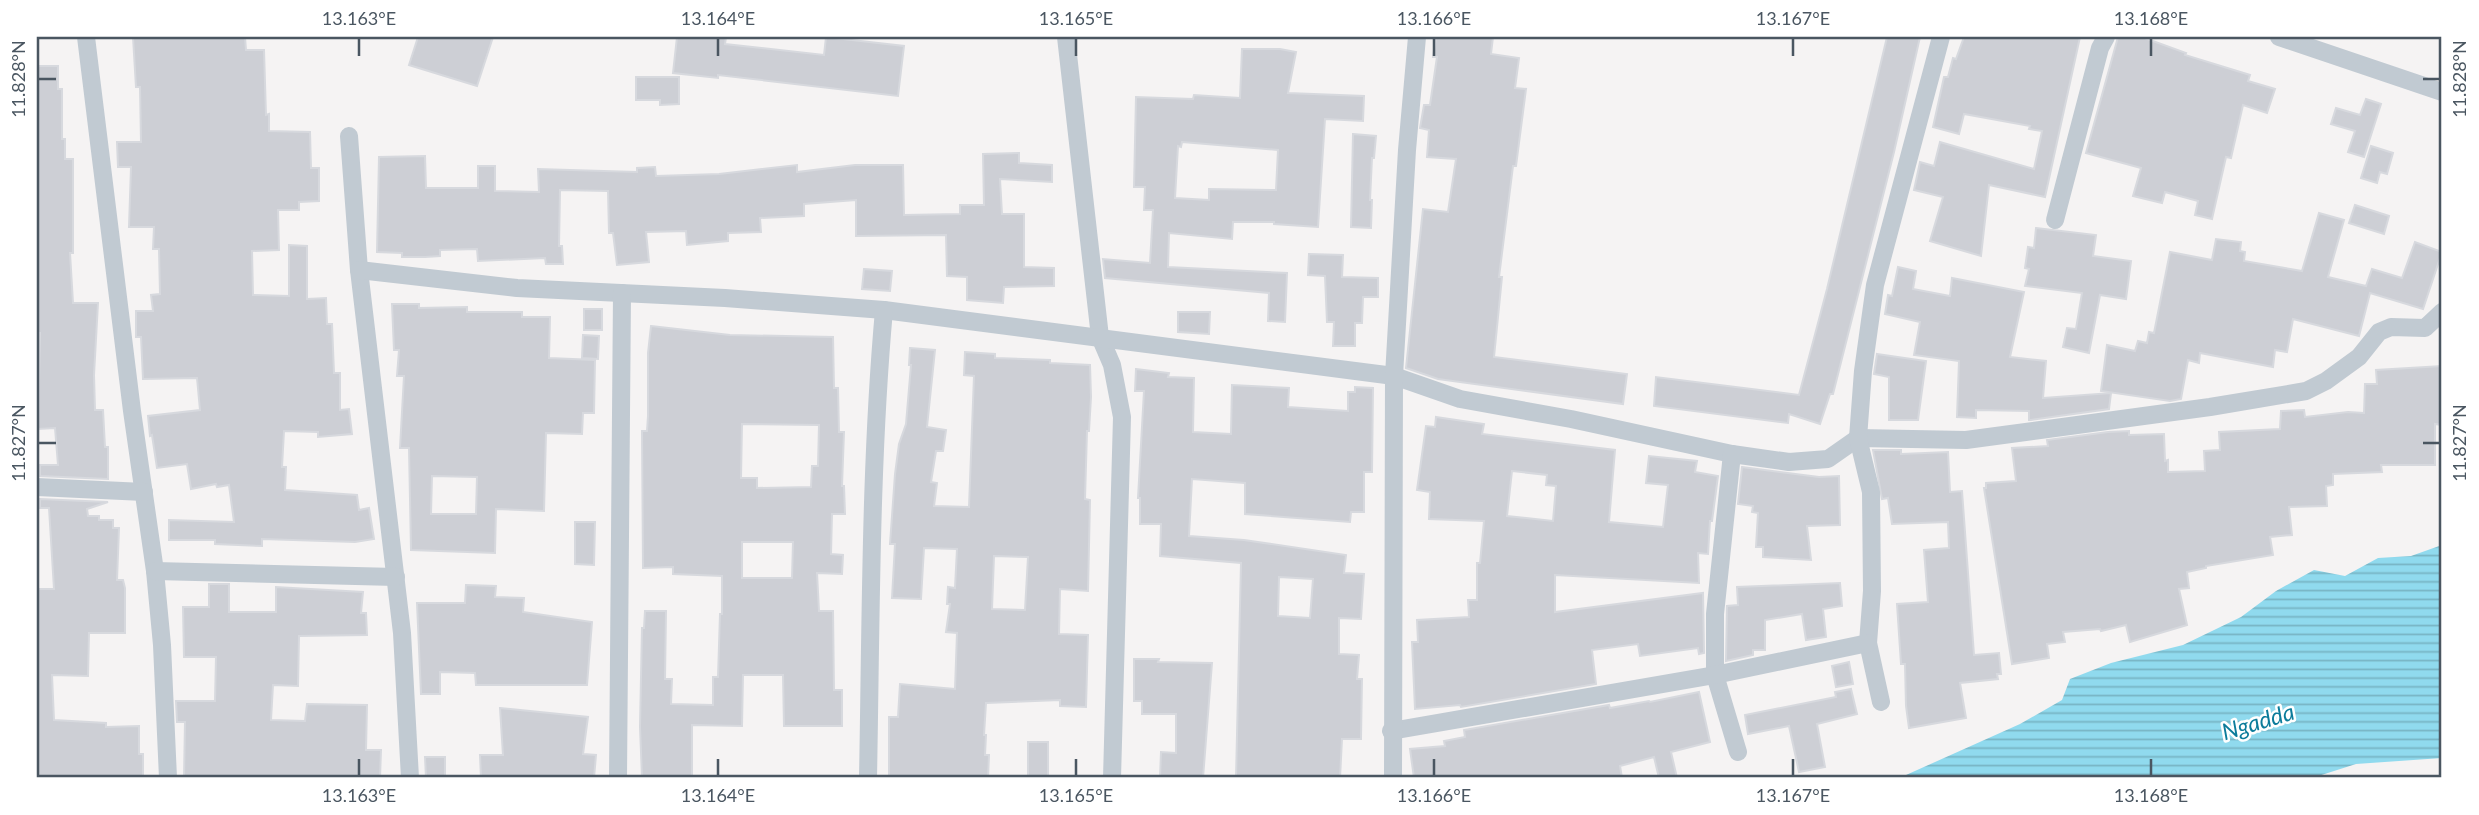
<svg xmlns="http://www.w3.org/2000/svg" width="2479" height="815" font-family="Lato,sans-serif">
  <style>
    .water { fill: url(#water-rules) }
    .building { fill: #cdcfd5; stroke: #d7d9de; stroke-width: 2; fill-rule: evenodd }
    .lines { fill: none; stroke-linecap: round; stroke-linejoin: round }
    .minor { stroke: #c1cad2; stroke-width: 18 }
    .ticks { fill: none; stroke: #4a5661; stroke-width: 2.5 }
    .labels { text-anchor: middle; stroke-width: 5; stroke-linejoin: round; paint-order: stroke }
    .water-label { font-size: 23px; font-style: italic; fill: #0c7c9b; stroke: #fff }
    .neatline { fill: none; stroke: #4a5661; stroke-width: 2.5 }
    .ticks-label { font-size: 18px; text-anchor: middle; fill: #4a5661 }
  </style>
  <defs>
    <pattern id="water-rules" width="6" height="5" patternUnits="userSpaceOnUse" patternTransform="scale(1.75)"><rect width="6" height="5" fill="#90daee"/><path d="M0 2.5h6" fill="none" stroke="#78b4c4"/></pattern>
  </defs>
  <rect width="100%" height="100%" fill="#f5f3f3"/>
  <path class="water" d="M2442,545V758L2356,764L2312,778H1904L1906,775L2020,724L2062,700L2070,679L2111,663L2183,645L2241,617L2276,591L2314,570L2345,576L2378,558L2411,556Z"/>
  <g class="building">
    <path d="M133,37H245L246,50H264L266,115L269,114V131L310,132L311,168H319V201L299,202V210H278L279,250L252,251L253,295L289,296V245L307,246V299L326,298L327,324H332L334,373H340V410L349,409L352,434L318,437V432L284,431L282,467H286L285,490L357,495L359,510L369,508L374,539L355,542L262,539V546L215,544V540H169V520L234,522L229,485L217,487L216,484L191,489L187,464L157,468L152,435L150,436L148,416L200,410L197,378L143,379L141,337H136V311H153L151,295L160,294L159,249H153L154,227H129L131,167H118L117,142H141L140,87H136Z"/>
    <path d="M418,37H493L477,86L409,65Z"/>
    <path d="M677,37H726L725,44L824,55L826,37L904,46L898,96L718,75V78L673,73Z"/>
    <path d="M1436,37H1493L1491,54L1519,58L1515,88L1526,89L1516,166H1513L1499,277H1502L1494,357L1627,374L1623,404L1438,379L1406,368L1423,209L1448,212L1456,159L1427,157L1429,130L1420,128L1424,105H1430L1437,57H1433Z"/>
    <path d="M1887,37H1920L1894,152L1833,394H1830L1820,424L1789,414L1788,423L1654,406L1656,377L1799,395L1827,289Z"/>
    <path d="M1964,37H2080L2045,197L1989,185L1981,256L1930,241L1943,197L1914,190L1920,162L1934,166L1940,142L2034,169L2042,131L2029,129L2030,126L1964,114L1959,134L1933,127L1944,77H1948L1953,58L1956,59Z"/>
    <path d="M2118,37H2142L2186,53L2185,55L2250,75L2248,81L2275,89L2267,113L2243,105L2231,158L2226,157L2212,219L2195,215L2198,201L2165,192L2162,203L2133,196L2141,168L2086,153Z"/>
    <path d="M1242,49H1280L1296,52L1288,93L1364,96L1363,121L1325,119L1318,227L1274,224V222H1233L1232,239L1169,233L1168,267L1287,273L1285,322L1268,321L1269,293L1105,278L1103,259L1150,263L1153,210H1144L1145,187H1134L1136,97L1193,99L1194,95L1240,98ZM1182,142L1278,150L1276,190L1209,189V200L1175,198L1178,146L1181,147Z"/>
    <path d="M37,66H58V89H62V139H65V159H73V253H70L73,303H98L94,375L95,410H103L105,447H108V479L40,476V465H58L55,428L38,429L40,333H37Z"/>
    <path d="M636,77H679V104L660,105V100H636Z"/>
    <path d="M2366,99L2381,104L2364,157L2348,152L2355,131L2331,124L2336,108L2360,115Z"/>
    <path d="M1353,134L1376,136L1374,158H1372L1370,200H1372L1371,228L1351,227Z"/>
    <path d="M2371,146L2393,153L2387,174L2380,172L2377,183L2361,178Z"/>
    <path d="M1019,153V163L1052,165V182L1000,179L1002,214H1024V267L1054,268V286L1004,287L1003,303L967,300V277L947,276L946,235L856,236V200L804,204V216L760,218L761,232L728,233V241L687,245L686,231L646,232L649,262L617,265L613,233H609L608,191L560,190L559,246H562L563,264H546L545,258L478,261L477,249L440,250V256L425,257H402V253L377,252L379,157L425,156L426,188H478V166H495V191L539,192L538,169L637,172V168L655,167L656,176L719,174L797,165V172L855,165H903L904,215L960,214V205H984L983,154Z"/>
    <path d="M2355,205L2389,216L2384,234L2349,223Z"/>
    <path d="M2319,213L2344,220L2328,277L2366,286L2372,269L2402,278L2415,242L2442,252L2423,309L2370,293L2359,336L2293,319L2287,352L2275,350L2273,367L2200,353L2199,363L2188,360L2181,399L2170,401L2101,391L2107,345L2135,351L2138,341L2147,343L2149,332L2154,333L2170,252L2212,260L2216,239L2241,242L2240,251L2245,252L2244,261L2302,271Z"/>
    <path d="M2036,228L2096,235L2093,256L2131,261L2126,299L2100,295L2089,353L2063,347L2067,328L2076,329L2082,293L2025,286L2029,269L2025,268L2028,247L2034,248Z"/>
    <path d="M1309,254L1343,255L1342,277L1378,278V297H1363L1362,323H1355V346H1333L1334,322H1327L1325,276L1308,275Z"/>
    <path d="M1898,267L1916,271L1913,289L1950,296L1952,278L2024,292L2010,357L2046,361L2043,398L2111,393L2109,409L2031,420H2029V411L1976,410V418L1957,417L1959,361L1914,355L1920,322L1885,314L1888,295L1892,296Z"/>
    <path d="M864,269L892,271L890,291L862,289Z"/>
    <path d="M392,304H419V308L467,307V312H522V317H550L549,358L595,360L594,413H583L582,434L546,433L544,511L496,509L495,553L411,550L409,448H400L404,376H397L399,350H394ZM432,476L477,477L476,514H431Z"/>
    <rect x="584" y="309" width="18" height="21"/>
    <path d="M1178,312H1210L1209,334L1178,332Z"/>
    <path d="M651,326L730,335L833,337L834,388H838L839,432H844L842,486H844L845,514H832L831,554L843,555L842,574L817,573L819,611H833L834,690H842V726H784L783,675H743L742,726L692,725V778H642L640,727L642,628H644L645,611H666L665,679H672L671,704L713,705V677H718L720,614H722V576L673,574V567L643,568L642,431H647L648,416V353ZM742,424L819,425L818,466H812L811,487L757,488V478H741ZM742,542H793L792,578H742Z"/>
    <path d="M583,335L599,336L598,359L582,358Z"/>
    <path d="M910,348L935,350L927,427L946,430L943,451H936L931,482L937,483L934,506L969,507L974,376L964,375L965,352L995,354V358L1050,360V363L1090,365L1091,397L1089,431H1087L1085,499L1090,500L1088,591L1060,589L1059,634L1088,635L1086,707L1060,706V700L986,703L984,735H986L985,755H989L988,778L889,776V717H898L900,684L955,689L957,633L946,632L950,604H947L948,587L955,588L957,549L924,548L921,599L892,598L895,544H890L895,474L899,444L906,424L911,365H909ZM994,556L1028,557L1025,610L992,609Z"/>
    <path d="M1877,354L1926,361L1918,420H1889V377L1874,374Z"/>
    <path d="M2442,366V425L2435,424V465H2381L2382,472L2333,474V485L2326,486L2327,506L2289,507L2292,535L2270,537L2273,555L2206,566V568L2187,572L2189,588L2179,589L2187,625L2130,642L2126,625L2101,631L2100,629L2063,632L2065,642L2047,644L2049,658L2012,664L1984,488H1986V483L2016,481L2012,448L2048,446L2047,440L2108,432L2129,431V435L2164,434L2165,461L2168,460V472L2205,471L2204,451L2220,450L2219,432L2280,429L2281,411L2304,410L2305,417L2348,412L2364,413L2365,384H2377L2376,370Z"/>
    <path d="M1136,369L1169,373L1168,377L1194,378L1193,432L1231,434L1232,385L1289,388L1288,407L1348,411V392H1355V387L1373,388L1372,472H1364V512H1351L1350,522L1245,514V483L1192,479L1189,536L1244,540L1346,555L1344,573L1364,574L1361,619L1339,618V654L1359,655L1357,679H1362L1361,739H1342L1340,778H1236L1241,563L1160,556L1161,524H1140V498H1138L1144,391H1135ZM1279,577L1313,579L1310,618L1278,616Z"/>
    <path d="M1436,417L1484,424L1482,434L1615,450L1609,522L1663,527L1668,485L1646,483L1649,456L1697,461L1695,472L1718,476L1712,521H1710L1708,554L1698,553L1699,583L1555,575V612L1703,593L1704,653L1699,654L1698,648L1640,656L1638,644L1592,650L1596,684L1461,707L1460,705L1415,709L1412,642H1418L1417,620L1469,617L1468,600H1477V563H1480L1484,521L1429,519L1430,492L1417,490L1426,426L1435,427ZM1512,471L1547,475L1546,485L1556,486L1553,521L1507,516Z"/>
    <path d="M1873,450H1901V454L1948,452L1950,492L1962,491L1974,655L1999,653L2001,674H1997L1998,679L1960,683L1966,718L1909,728L1906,706L1905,664H1901L1897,604L1928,602L1924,550L1949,548L1948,522L1892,524L1888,498L1882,499Z"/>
    <path d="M1742,467L1819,477L1839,476L1840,525L1807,526L1811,560L1763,557V547H1756L1758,513L1752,512L1753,506L1738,504Z"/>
    <path d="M40,499L108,502L87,509L88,516H99V520H113V528H119L117,580H123L125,588V633H89L88,676L52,675L54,720L106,723V727L139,726V754H143V778H37V589H54L49,508H40Z"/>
    <path d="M575,522H595L594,565L575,564Z"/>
    <path d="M1840,583L1842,606L1823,609L1826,637L1806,640L1802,614L1765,620V650H1753V655L1726,661L1727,606L1738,605L1737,587Z"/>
    <path d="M209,584H229V612H276V587L363,592L361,613H366L367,635L299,636L298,686L273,685L271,720L305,721L307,704L367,705L366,750H381L380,778H184L185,722H177L176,701H215L216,657H184L183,607H209Z"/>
    <path d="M466,585L496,586L495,597L524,598L523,612L592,622L587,685H476L475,673L440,672V694H421L417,603H465Z"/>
    <path d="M1134,659H1159L1158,662L1212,663L1203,778H1160L1161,752L1176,753V714H1142V701H1134Z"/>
    <path d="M1849,662L1853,684L1836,687L1832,666Z"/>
    <path d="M1851,689L1857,714L1817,724L1825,767L1799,772L1789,726L1748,734L1745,715L1836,697L1835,692Z"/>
    <path d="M1699,692L1710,742L1671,752L1677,778H1659L1654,757L1620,766L1622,778H1414L1410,749L1445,746L1444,741L1465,737L1464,730L1609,705L1610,708L1649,701L1650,702Z"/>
    <path d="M500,708L588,717L583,754L596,755L594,778H481L480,755H503Z"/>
    <rect x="1028" y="742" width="20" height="36"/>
    <path d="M425,757H445V778H426Z"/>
  </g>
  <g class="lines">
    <g class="minor">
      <path d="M86,37L132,411L155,571L162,645L168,778"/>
      <path d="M1066,37L1100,337L1112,365L1122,417L1112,778"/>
      <path d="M2279,37L2442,92"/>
      <path d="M349,136L359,270L402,633L410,778"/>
      <path d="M2055,220L2100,48L2106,37"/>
      <path d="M359,270L517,288L725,298L884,310L1394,376L1460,399L1571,419L1732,454L1789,462L1828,459L1858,438L1966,440L2210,407L2306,391L2326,381L2359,357L2379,332L2391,327L2425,328L2442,312"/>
      <path d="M1732,454L1715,614V675L1738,752"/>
      <path d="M37,487L144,492"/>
      <path d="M155,571L396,577"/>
      <path d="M1881,702L1868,643L1872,591L1871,492L1858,438L1863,371L1875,285L1941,37"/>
      <path d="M1391,731L1715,675L1868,643"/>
      <path d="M618,778L622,293"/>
      <path d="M868,778C871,622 870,466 884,310"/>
      <path d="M1393,778L1394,376L1407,150L1417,37"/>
    </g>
  </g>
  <path class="ticks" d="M359,38V56M718,38V56M1076,38V56M1434,38V56M1793,38V56M2151,38V56M38,79H56M2423,79H2440M38,443H56M2423,443H2440M359,759V776M718,759V776M1076,759V776M1434,759V776M1793,759V776M2151,759V776"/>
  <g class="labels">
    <g class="water-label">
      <text transform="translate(2258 722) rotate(-17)" y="8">Ngadda</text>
    </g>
  </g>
  <rect width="2479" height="815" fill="none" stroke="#ffffff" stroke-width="77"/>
  <rect x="38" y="38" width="2402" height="738" class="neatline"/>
  <g class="ticks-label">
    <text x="359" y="25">13.163°E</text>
    <text x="718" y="25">13.164°E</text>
    <text x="1076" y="25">13.165°E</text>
    <text x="1434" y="25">13.166°E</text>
    <text x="1793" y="25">13.167°E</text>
    <text x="2151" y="25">13.168°E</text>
    <text transform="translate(19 79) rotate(-90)" y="6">11.828°N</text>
    <text transform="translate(2460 79) rotate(-90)" y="6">11.828°N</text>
    <text transform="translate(19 443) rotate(-90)" y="6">11.827°N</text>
    <text transform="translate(2460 443) rotate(-90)" y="6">11.827°N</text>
    <text x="359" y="802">13.163°E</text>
    <text x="718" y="802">13.164°E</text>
    <text x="1076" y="802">13.165°E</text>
    <text x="1434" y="802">13.166°E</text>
    <text x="1793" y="802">13.167°E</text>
    <text x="2151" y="802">13.168°E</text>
  </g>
</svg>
